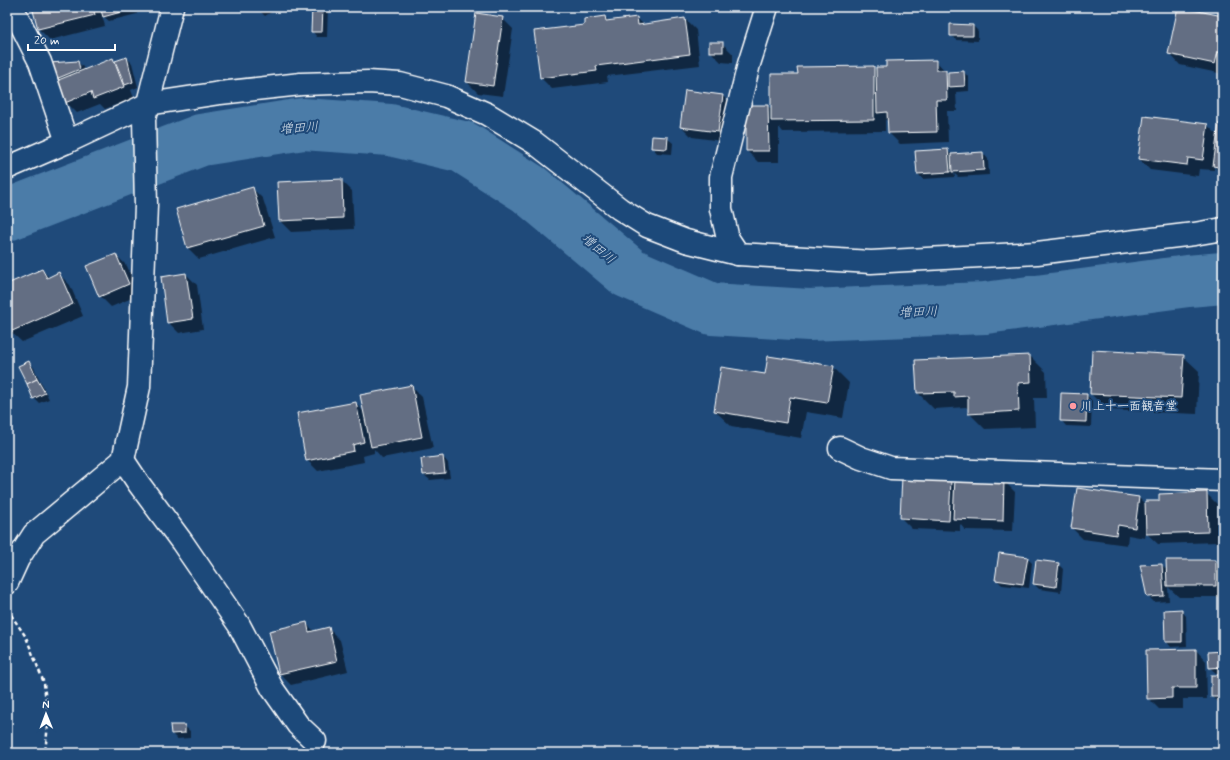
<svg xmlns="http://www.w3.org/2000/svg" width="1230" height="760" font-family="Mynerve,'Klee One',sans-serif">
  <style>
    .shadow { fill: #0007 }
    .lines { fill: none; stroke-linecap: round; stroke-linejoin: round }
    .river { stroke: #4b7ca8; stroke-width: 52 }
    .building { fill: #636e83; stroke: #fff }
    .minor-casing { stroke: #fff; stroke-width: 25 }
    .path { stroke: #fff; stroke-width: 2.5; stroke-dasharray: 4 3; stroke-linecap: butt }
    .minor { stroke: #1f4a7a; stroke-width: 22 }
    .poi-dot { fill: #ff9aa2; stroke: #1f4a7a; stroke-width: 1.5 }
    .labels { text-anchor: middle; stroke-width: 4; stroke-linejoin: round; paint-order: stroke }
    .poi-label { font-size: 12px; fill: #fff; stroke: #1f4a7a; text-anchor: start }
    .water-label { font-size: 13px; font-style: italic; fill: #d2dee9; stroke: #1f4a7a }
  </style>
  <rect width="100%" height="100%" fill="#1f4a7a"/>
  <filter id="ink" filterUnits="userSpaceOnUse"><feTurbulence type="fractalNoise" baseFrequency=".025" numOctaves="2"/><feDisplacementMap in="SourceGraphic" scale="8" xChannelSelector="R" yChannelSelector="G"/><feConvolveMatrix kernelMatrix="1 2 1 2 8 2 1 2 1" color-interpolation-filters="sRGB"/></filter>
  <g filter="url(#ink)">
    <g class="shadow">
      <path d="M33,7H135L137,14L109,21L102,15L105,26L50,40L39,29Z"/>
      <path d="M256,7H279L265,16Z"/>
      <path d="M313,7H328L327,37H317L312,31Z"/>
      <path d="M1058,7H1066V11H1061Z"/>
      <path d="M605,17L609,21L637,18L644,25L685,19L696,30L700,65L607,76L608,82L552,89L541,78L586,25Z"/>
      <path d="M1223,17V74L1180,65L1170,54Z"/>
      <path d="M502,18L513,29L503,96L478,93L467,82Z"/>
      <path d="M973,26L978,31V41L956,40L951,35Z"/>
      <path d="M722,43L733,54V63L721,62L710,51Z"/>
      <path d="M127,58L132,63L138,87L131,90L134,98L105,109L100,104L77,113L66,102L59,80L57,78L78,62L83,67L84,71L112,59L115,62Z"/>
      <path d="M936,61L949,75L964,72L969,78V91L956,92L957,111H947L948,142L900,144L889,133V123L885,119V131L783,132L779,127V162H758L747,151L768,106L772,110L799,75L873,67L877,71Z"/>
      <path d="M723,96L733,107L729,142L692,137L681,126Z"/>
      <path d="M1223,124V175L1214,166V170L1199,169L1198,176L1150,170L1139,159L1207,125L1219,136Z"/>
      <path d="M667,138L673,143L672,154L657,153L652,147Z"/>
      <path d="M947,150L952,155L983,153L988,159L989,175L958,177L954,173L955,177L923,179L918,174L917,152Z"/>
      <path d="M341,180L352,191L354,229L291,232L280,221Z"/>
      <path d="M252,188L263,199L275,237L199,259L188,248L177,209Z"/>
      <path d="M116,255L127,266L139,295L111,307L100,296Z"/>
      <path d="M42,270L50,278L59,274L70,285L83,316L22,342L11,332L7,323V285Z"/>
      <path d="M186,274L197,285L203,329L179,333L168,322Z"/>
      <path d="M1030,356L1046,372L1047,398H1034L1035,427L985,429L969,413V410L966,407L934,409L918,393L916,361Z"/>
      <path d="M1183,356L1199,371L1197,414L1107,410L1091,394Z"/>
      <path d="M29,362L34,368L49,399L39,403L34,398Z"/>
      <path d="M833,367L849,383L843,418L806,412L801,438L731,426L715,411L766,376Z"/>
      <path d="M411,386L422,397L433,448L382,458L374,449V453L363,456L364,462L318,471L307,460L356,403L364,412Z"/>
      <path d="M1087,395L1092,401L1091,427L1066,426L1061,420Z"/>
      <path d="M443,457L448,463L450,478L430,480L424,475Z"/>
      <path d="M951,481L956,486L1004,481L1015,492L1013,531L965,530L960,524V531L912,529L901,518Z"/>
      <path d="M1206,493L1217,504L1218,542L1158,544L1146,533L1145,538L1128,535L1127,545L1083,539L1072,528L1139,498L1146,505Z"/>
      <path d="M1027,558L1032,563L1029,588L1002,585L996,579Z"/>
      <path d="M1215,561L1223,569V597H1179L1168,587L1169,601L1154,602L1148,596L1142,566L1162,565L1167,570Z"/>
      <path d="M1058,564L1063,569L1061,592L1039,589L1034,584Z"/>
      <path d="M1181,610L1186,616L1187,646L1171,647L1166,641Z"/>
      <path d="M306,623L315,632L329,629L340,640L348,671L291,685L280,674Z"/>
      <path d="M1196,650L1206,661L1207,699H1183V709H1159L1148,698Z"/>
      <path d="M1223,652V673H1216L1210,668Z"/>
      <path d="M1223,676V702H1218L1212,697Z"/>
      <path d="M171,726H184L190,731V738L177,739L172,734Z"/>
    </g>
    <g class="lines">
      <path class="river" d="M7,215L201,140L303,124L390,130L463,147L529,189L629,273L712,309L809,315L985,308L1188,281L1223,278"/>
    </g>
    <g class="building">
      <path d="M32,7H93L95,15L38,29Z"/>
      <path d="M100,7H131L132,9L103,17Z"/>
      <path d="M312,7H323L322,32H311Z"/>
      <path d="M1178,7L1223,16V53L1218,52L1215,64L1168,54Z"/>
      <path d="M476,13L503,17L493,86L466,82Z"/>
      <path d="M605,16L606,21L637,17L638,25L685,18L690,54L596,66L597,71L540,78L534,31L584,25V19Z"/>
      <path d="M950,24L973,25V36H950Z"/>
      <rect x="709" y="42" width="14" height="10"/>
      <path d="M127,57L133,82L125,85L115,61Z"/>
      <path d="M113,58L124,87L93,99L91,92L65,103L56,81Z"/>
      <path d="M936,60V70H946L947,100H936L937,132L888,133L887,112L877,113L876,67H886V61Z"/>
      <path d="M78,61L80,69L56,79L49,63Z"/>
      <path d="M874,66V120L771,121V74H798L797,67Z"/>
      <path d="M964,71L965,86L948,87V72Z"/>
      <path d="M685,90L723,95L718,132L680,127Z"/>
      <path d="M746,105H768L769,151H746Z"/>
      <path d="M1144,116L1208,124L1203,160L1188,158L1187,165L1138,159Z"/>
      <path d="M1219,123H1223V168L1213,166Z"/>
      <path d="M652,136L668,137L667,149L651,148Z"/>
      <path d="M948,149L950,172L917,174L915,151Z"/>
      <path d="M983,152L984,170L952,172L951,154Z"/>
      <path d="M342,179L343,218L279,221L277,182Z"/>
      <path d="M253,187L264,226L187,248L176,209Z"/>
      <path d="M116,254L129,284L99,297L86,266Z"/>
      <path d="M42,269L47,278L59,272L73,304L10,332L7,325V284Z"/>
      <path d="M186,273L193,319L167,323L161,277Z"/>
      <path d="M1092,350L1184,355L1181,398L1090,394Z"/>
      <path d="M1030,355L1031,382L1018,383L1019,411L968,414V396L954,397V392L917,393L915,360Z"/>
      <path d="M768,356L834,366L827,403L790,397L786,423L714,411L721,367L765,374Z"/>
      <path d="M29,361L37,379L27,384L18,366Z"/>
      <path d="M37,379L45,393L33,399L27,384Z"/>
      <path d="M412,385L422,437L371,447L360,395Z"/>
      <path d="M1061,393L1087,394L1086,422L1060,421Z"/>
      <path d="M356,402L364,442L353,445L354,451L306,461L297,413Z"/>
      <path d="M443,456L445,473L423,475L421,459Z"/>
      <path d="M902,477L951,480L949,521L900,518Z"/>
      <path d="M955,478L1004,480L1003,521L953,519Z"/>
      <path d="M1077,488L1139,497L1135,528L1118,525L1116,535L1071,528Z"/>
      <path d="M1207,492L1208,532L1146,534L1145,501H1159V494Z"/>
      <path d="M999,553L1028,557L1023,584L995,580Z"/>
      <path d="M1036,560L1059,563L1056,587L1033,584Z"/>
      <path d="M1166,560H1216V586H1167Z"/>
      <path d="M1162,564L1164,596L1147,597L1140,565Z"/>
      <path d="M1182,609V642H1165L1164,610Z"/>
      <path d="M307,622L309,632L329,627L337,661L279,674L269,631Z"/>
      <path d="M1196,649V688H1172V698L1147,699L1146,650Z"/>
      <path d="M1223,651V667L1209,668L1208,652Z"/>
      <rect x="1211" y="675" width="12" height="22"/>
      <path d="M170,725H185V733L171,734Z"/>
    </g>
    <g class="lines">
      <defs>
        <g id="minor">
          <path d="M12,7L40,62L67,142"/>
          <path d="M767,7L749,64L721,177V209L728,239L738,254L871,262L1037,253L1194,234L1223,229"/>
          <path d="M7,168L67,142L148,104L220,93L301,84L368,82L400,84L446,96L487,114L535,143L620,209L647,226L686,241L738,254"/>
          <path d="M840,448L861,458L891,468L1223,480"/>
          <path d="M123,460L139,484L182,542L239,625L272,688L298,725L315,741"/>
          <path d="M7,583L18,559L34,534L123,460L139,387L146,205L144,119L172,7"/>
        </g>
      </defs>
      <use href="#minor" class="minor-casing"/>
      <path class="path" d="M7,609L26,637L44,683L48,724L45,753"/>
      <use href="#minor" class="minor"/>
    </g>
  </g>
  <circle class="poi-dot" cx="1073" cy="406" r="4"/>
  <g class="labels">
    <g class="poi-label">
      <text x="1081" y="410">川上十一面観音堂</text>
    </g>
    <g class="water-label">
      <text transform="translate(299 127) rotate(-4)" y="5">増田川</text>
      <text transform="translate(599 248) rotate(40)" y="5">増田川</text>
      <text transform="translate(918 311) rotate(-2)" y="5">増田川</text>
    </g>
  </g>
  <rect width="1230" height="760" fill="none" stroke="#1f4a7a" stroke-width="24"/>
  <rect x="12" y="12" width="1206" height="736" fill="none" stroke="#fff" stroke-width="1.5" filter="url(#ink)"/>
  <g transform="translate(46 714) rotate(359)" stroke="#1f4a7a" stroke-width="3" paint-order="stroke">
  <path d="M0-3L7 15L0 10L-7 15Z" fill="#ffffff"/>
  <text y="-6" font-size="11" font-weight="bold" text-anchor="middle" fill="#ffffff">N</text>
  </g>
  <path d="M28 44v6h87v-6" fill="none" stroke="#ffffff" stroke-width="2"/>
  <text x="34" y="44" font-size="12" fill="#ffffff" stroke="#1f4a7a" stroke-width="3" paint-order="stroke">20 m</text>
</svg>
